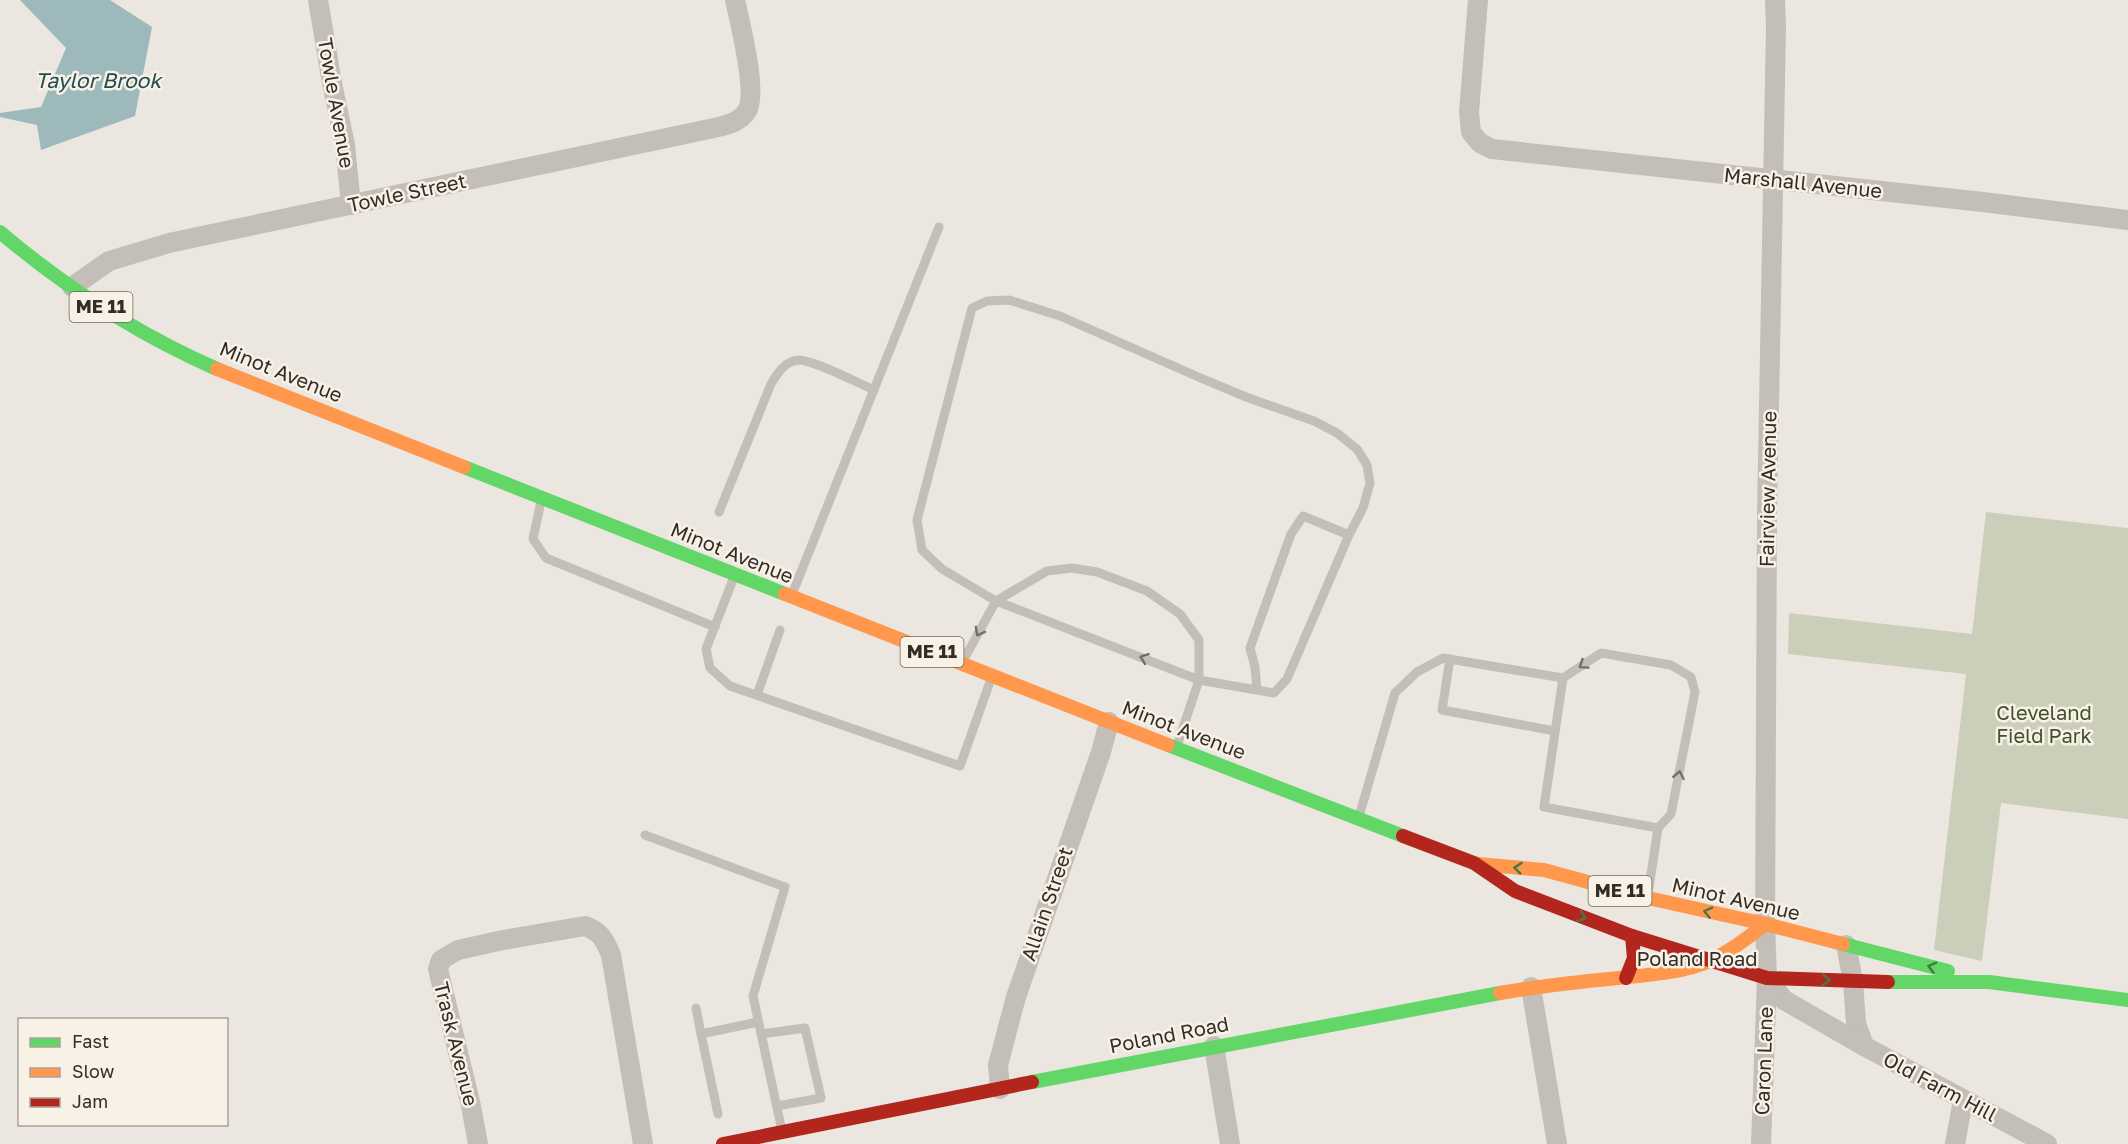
<svg xmlns="http://www.w3.org/2000/svg" width="2128" height="1144" font-family="'Golos Text',sans-serif">
  <style>
    .green { fill: #cbcfba }
    .water { fill: #9db9bb }
    .lines { fill: none; stroke-linecap: round; stroke-linejoin: round }
    .lane { stroke: #c4beb8; stroke-width: 9 }
    .street { stroke: #c4beb8; stroke-width: 20 }
    .fast { stroke: #63d668; stroke-width: 14 }
    .slow { stroke: #ff974d; stroke-width: 14 }
    .jam { stroke: #b3261e; stroke-width: 14 }
    .oneway { stroke: #756e68 }
    .oneway2 { stroke: #497844 }
    .labels { text-anchor: middle; stroke-width: 5; stroke-linejoin: round; paint-order: stroke }
    .shield { fill: #f8f1e6; stroke: #6f6760; stroke-width: 1.5 }
    .shield-label { font-size: 18px; font-weight: bold; fill: #342c27 }
    .street-label { font-size: 20px; fill: #342c27; stroke: #f8f1e6 }
    .park-label { font-size: 20px; fill: #41502d; stroke: #f8f1e6 }
    .water-label { font-size: 21px; font-style: italic; fill: #204c52; stroke: #f8f1e6 }
  </style>
  <rect width="100%" height="100%" fill="#ebe6df"/>
  <path class="green" d="M1986,512L2128,528V819L2001,803L1982,961L1934,950L1966,674L1788,654L1789,613L1972,634Z"/>
  <path class="water" d="M20,0H110L152,27L135,116L41,150L37,125L0,117V113L41,107L66,48Z"/>
  <g class="lines">
    <g class="lane">
      <path d="M541,501L533,539L546,558L715,627"/>
      <path d="M719,512L771,384C777,374 785,361 798,360C814,360 858,383 874,390"/>
      <path d="M734,577L706,649L710,668L730,686L960,766L991,679"/>
      <path d="M793,592L939,227"/>
      <path d="M964,659L996,601L1047,571L1072,568L1097,572L1147,591L1180,614L1199,640V680L1178,743"/>
      <path d="M1450,659L1442,710L1555,731"/>
      <path d="M1563,678L1544,807L1658,828L1648,894"/>
      <path d="M1257,690L1255,667L1250,648L1291,534L1303,516L1349,535L1287,679L1274,693L1199,680L996,601L942,569L922,550L917,520L972,308L987,301L1009,300L1060,316L1196,376L1246,397L1314,421L1337,433L1357,449L1367,465L1370,483L1363,508L1349,535"/>
      <path d="M757,695L780,630"/>
      <path d="M1360,813L1395,693L1417,672L1443,658L1563,678L1601,653L1671,665L1691,677L1695,692L1671,814L1658,828"/>
      <path d="M645,835L785,887L753,996L782,1131"/>
      <path d="M696,1008L701,1034"/>
      <path d="M761,1034L805,1028L821,1098L777,1106"/>
      <path d="M718,1114L701,1034L758,1022"/>
    </g>
    <g class="street">
      <path d="M318,0L332,83L345,145L351,205"/>
      <path d="M1478,0L1469,112L1471,132L1480,143L1492,149L1983,202L2128,220"/>
      <path d="M72,287L109,261L169,243L714,128C726,125 739,123 747,111C758,93 740,23 735,0"/>
      <path d="M1846,945L1853,981L1856,1023L1864,1046"/>
      <path d="M1767,978L1784,1000L1864,1046L2047,1144"/>
      <path d="M1531,987L1557,1144"/>
      <path d="M1214,1046L1230,1144"/>
      <path d="M1000,1089L998,1065L1016,997L1101,752L1109,722"/>
      <path d="M478,1144L471,1106L438,969L441,960L458,950L503,940L585,926C600,931 605,940 611,955L643,1144"/>
      <path d="M1761,1144L1767,978L1765,924L1767,516L1776,25L1775,0"/>
      <path d="M1955,1144L1963,1100"/>
    </g>
    <g class="fast">
      <path d="M0,232C66,288 137,334 217,369"/>
      <path d="M464,467L785,594"/>
      <path d="M1168,745L1403,836"/>
      <path d="M1843,944L1948,971"/>
      <path d="M1888,982H1989L2128,1000"/>
      <path d="M1032,1082L1500,993"/>
    </g>
    <g class="slow">
      <path d="M217,369L464,467"/>
      <path d="M785,594L1168,745"/>
      <path d="M1478,864L1544,870L1639,896L1765,924L1843,944"/>
      <path d="M1500,993C1539,986 1578,982 1618,978C1649,975 1683,973 1712,960C1732,950 1748,938 1765,924"/>
    </g>
    <g class="jam">
      <path d="M1403,836L1474,863L1515,891L1632,936L1767,978L1888,982"/>
      <path d="M1626,978L1634,958L1632,936"/>
      <path d="M723,1144L1032,1082"/>
    </g>
  </g>
  <defs><path id="oneway-chevron" d="M-2-3.5L2.5 0L-2 3.5" fill="none" stroke-width="1.6" stroke-linecap="round" stroke-linejoin="round" transform="scale(1.5)"/></defs>
  <g class="oneway">
    <use href="#oneway-chevron" transform="translate(979 632) rotate(119)"/>
    <use href="#oneway-chevron" transform="translate(1144 658) rotate(-159)"/>
    <use href="#oneway-chevron" transform="translate(1583 665) rotate(146)"/>
    <use href="#oneway-chevron" transform="translate(1679 775) rotate(-79)"/>
  </g>
  <g class="oneway2">
    <use href="#oneway-chevron" transform="translate(1518 868) rotate(-174)"/>
    <use href="#oneway-chevron" transform="translate(1708 912) rotate(-167)"/>
    <use href="#oneway-chevron" transform="translate(1582 917) rotate(21)"/>
    <use href="#oneway-chevron" transform="translate(1932 967) rotate(-165)"/>
    <use href="#oneway-chevron" transform="translate(1826 980) rotate(3)"/>
  </g>
  <g class="labels">
    <g class="shield">
      <rect x="69.5" y="292" width="63" height="30" rx="4.5"/>
      <rect x="900.5" y="637" width="63" height="30" rx="4.5"/>
      <rect x="1588.5" y="876" width="63" height="30" rx="4.5"/>
    </g>
    <g class="shield-label">
      <text x="101" y="313">ME 11</text>
      <text x="932" y="658">ME 11</text>
      <text x="1620" y="897">ME 11</text>
    </g>
    <g class="street-label">
      <text transform="translate(336 103) rotate(80)" y="7">Towle Avenue</text>
      <text transform="translate(1803 183) rotate(6)" y="7">Marshall Avenue</text>
      <text transform="translate(407 193) rotate(-12)" y="7">Towle Street</text>
      <text transform="translate(281 372) rotate(22)" y="7">Minot Avenue</text>
      <text transform="translate(1768 489) rotate(-89)" y="7">Fairview Avenue</text>
      <text transform="translate(732 553) rotate(22)" y="7">Minot Avenue</text>
      <text transform="translate(1184 730) rotate(21)" y="7">Minot Avenue</text>
      <text transform="translate(1736 899) rotate(13)" y="7">Minot Avenue</text>
      <text transform="translate(1047 904) rotate(-71)" y="7">Allain Street</text>
      <text x="1697" y="966">Poland Road</text>
      <text transform="translate(1169 1035) rotate(-11)" y="7">Poland Road</text>
      <text transform="translate(456 1044) rotate(76)" y="7">Trask Avenue</text>
      <text transform="translate(1764 1061) rotate(-88)" y="7">Caron Lane</text>
      <text transform="translate(1940 1087) rotate(28)" y="7">Old Farm Hill</text>
    </g>
    <g class="park-label">
      <text x="2044" y="720">Cleveland<tspan x="2044" dy="23">Field Park</tspan></text>
    </g>
    <g class="water-label">
      <text x="98" y="88">Taylor Brook</text>
    </g>
  </g>
  <rect x="18" y="1018" width="210" height="108" fill="#f8f1e6" stroke="#aaa29a" stroke-width="1.5"/>
  <rect x="30" y="1038" width="30" height="9" fill="#63d668" stroke="#aaa29a" stroke-width="1.5"/>
  <text x="72" y="1048" font-size="18" fill="#342c27">Fast</text>
  <rect x="30" y="1068" width="30" height="9" fill="#ff974d" stroke="#aaa29a" stroke-width="1.5"/>
  <text x="72" y="1078" font-size="18" fill="#342c27">Slow</text>
  <rect x="30" y="1098" width="30" height="9" fill="#b3261e" stroke="#aaa29a" stroke-width="1.5"/>
  <text x="72" y="1108" font-size="18" fill="#342c27">Jam</text>
</svg>
